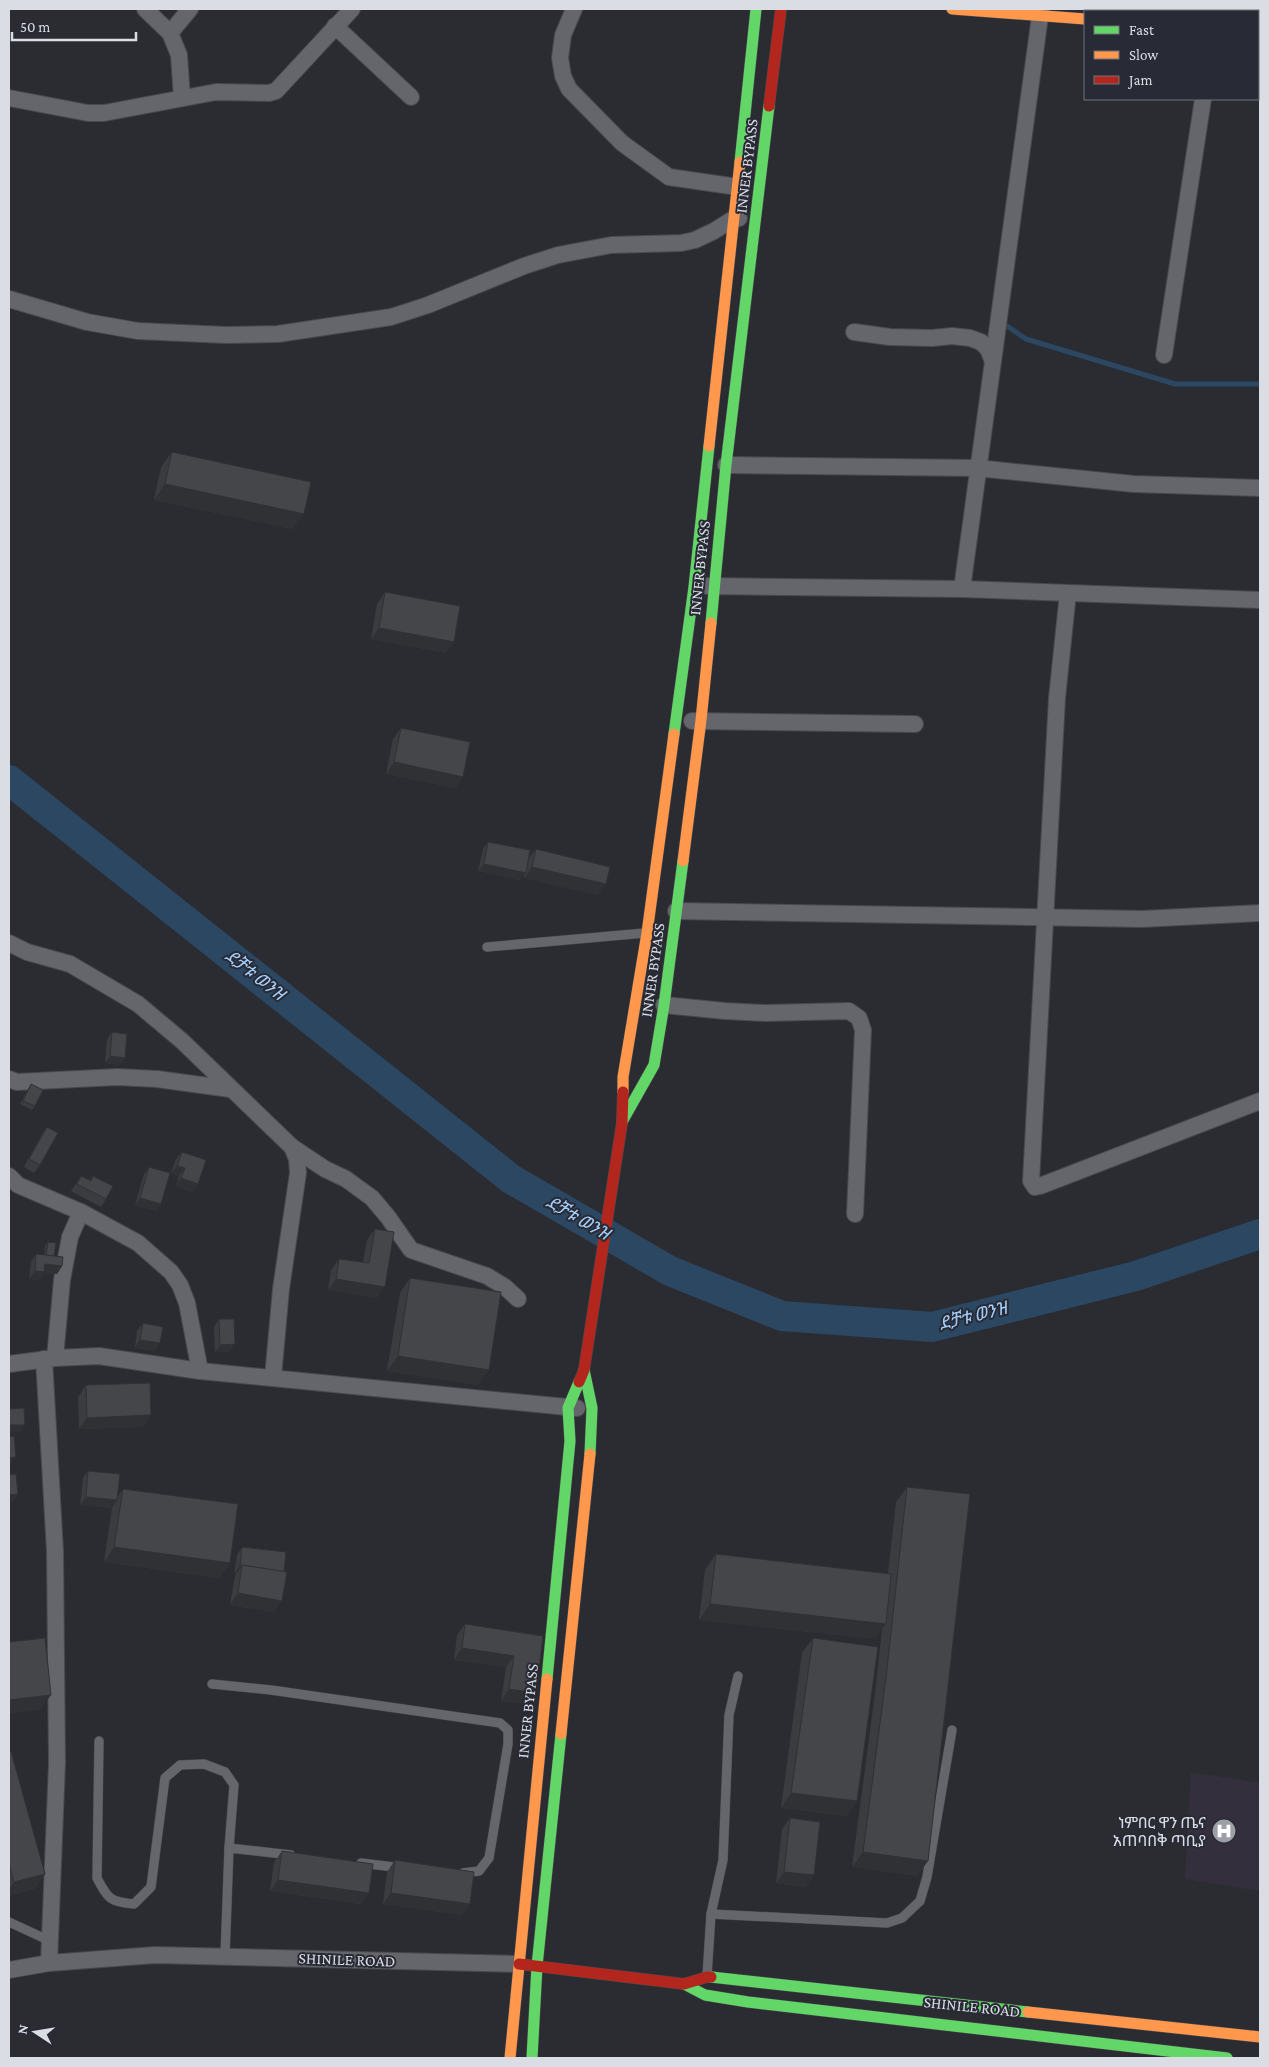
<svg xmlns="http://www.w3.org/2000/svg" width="1269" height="2067" font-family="'Crimson Pro','Noto Sans Ethiopic',serif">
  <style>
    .medical { fill: #342f3d }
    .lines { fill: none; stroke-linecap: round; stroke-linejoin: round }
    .stream { stroke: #2c4762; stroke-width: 5 }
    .river { stroke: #2c4762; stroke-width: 30 }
    .lane-casing { stroke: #48494e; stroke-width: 10 }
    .street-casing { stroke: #48494e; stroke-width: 18 }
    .fast-casing { stroke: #48494e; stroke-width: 12 }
    .slow-casing { stroke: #48494e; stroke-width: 12 }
    .jam-casing { stroke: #48494e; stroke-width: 12 }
    .lane { stroke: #65666b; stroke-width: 9 }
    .street { stroke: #65666b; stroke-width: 16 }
    .fast { stroke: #63d668; stroke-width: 11 }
    .slow { stroke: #ff974d; stroke-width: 11 }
    .jam { stroke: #b3261e; stroke-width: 11 }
    .wall { fill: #3b3c40 }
    .shaded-wall { fill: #303134 }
    .building { fill: #45464a; stroke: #303134 }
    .labels { text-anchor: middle; stroke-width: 4; stroke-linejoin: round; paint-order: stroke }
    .street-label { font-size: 16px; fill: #dbdde4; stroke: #282a35 }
    .poi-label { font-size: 16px; fill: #dbdde4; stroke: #282a35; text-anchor: end }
    .water-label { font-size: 18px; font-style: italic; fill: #a4cdf7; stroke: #282a35 }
  </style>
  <rect width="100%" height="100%" fill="#2b2c32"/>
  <path class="medical" d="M1191,1772L1260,1783V1891L1185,1879Z"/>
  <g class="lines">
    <path class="stream" d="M1007,326L1026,339L1175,384H1260"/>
    <path class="river" d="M9,780L511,1179L670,1271L782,1316L932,1327L1136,1276L1260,1234"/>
    <defs>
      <g id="lane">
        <path d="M487,947L645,933"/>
        <path d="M212,1684L271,1690L500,1723L508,1730V1744L489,1858L479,1871L463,1873"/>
        <path d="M99,1741L97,1878C108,1899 110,1902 134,1904L151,1887L165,1778L180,1765L204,1764L225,1772L234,1785L229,1848L225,1956"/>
        <path d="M229,1848L291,1855"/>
        <path d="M361,1863L402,1868"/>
        <path d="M711,1914L887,1923L902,1918L920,1901L927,1877L952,1730"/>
        <path d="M9,1922L50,1941"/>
        <path d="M707,1976L711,1914L723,1860L729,1715L738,1676"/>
      </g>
      <g id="street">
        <path d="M145,9L170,33L179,55L182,98"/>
        <path d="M574,9L563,35L560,58L563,76L569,89L622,143L669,177L738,187"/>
        <path d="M335,26L411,97"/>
        <path d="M170,33L190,9"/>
        <path d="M9,98L88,113H104L216,92L269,93L276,91L352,9"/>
        <path d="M9,299L87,322L138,331L226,335L278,334L391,317L428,305L524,266L558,255L611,245L681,243L695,240L714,231L733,219L739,218"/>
        <path d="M854,332L890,337L932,338L952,336L970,338L981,342L988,349L992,359"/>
        <path d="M1164,355L1203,99"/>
        <path d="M726,465L977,468L1134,484L1260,488"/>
        <path d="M706,586L962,589L1260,600"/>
        <path d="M962,589L1041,9"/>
        <path d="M1068,593L1057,698L1031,1181L1035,1187L1040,1186L1260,1101"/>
        <path d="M692,721L915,724"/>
        <path d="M676,911L1142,919L1260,913"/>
        <path d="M9,943L27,952L70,964L138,1004L182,1041L292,1147L297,1159L298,1173L281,1289L273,1377"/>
        <path d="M664,1005L725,1011L766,1013L849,1011L859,1018L863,1030L855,1214"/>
        <path d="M9,1079L17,1082L117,1077L157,1079L230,1089"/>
        <path d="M292,1147L325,1169L346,1179L372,1198L388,1217L411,1250L487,1276L505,1287L518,1299"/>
        <path d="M9,1176L18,1185L81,1212L70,1237L62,1280L55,1358"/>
        <path d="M81,1212L138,1243L171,1272L180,1285L187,1303L200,1371"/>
        <path d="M44,1359L55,1551L57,1763L49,1963"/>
        <path d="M9,1364L55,1358L99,1356L200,1371L577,1408"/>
        <path d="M9,1970L49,1963L155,1955L519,1964"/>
      </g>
      <g id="fast">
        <path d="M1258,30H1260"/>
        <path d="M740,162L756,9"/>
        <path d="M711,623L726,465L769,106"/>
        <path d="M674,734L694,587L709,446"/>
        <path d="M623,1120L654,1065L664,1005L683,861"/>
        <path d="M584,1370L592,1408L590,1454"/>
        <path d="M547,1679L570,1441L568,1408L579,1382"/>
        <path d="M711,1977L1028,2012"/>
        <path d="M684,1984L705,1995L748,2002L1227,2058"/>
        <path d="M532,2058L537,1966L561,1734"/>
      </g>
      <g id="slow">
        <path d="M952,9L1085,19"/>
        <path d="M709,446L740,162"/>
        <path d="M683,861L701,720L711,623"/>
        <path d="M623,1092V1077L647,933L674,734"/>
        <path d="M561,1734L590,1454"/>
        <path d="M1028,2012L1260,2037"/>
        <path d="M510,2058L547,1679"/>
      </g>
      <g id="jam">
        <path d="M769,106L781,9"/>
        <path d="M579,1382L584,1370L622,1123L623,1092"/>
        <path d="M519,1964L684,1984L707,1977H711"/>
      </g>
    </defs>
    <use href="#lane" class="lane-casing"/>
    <use href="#street" class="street-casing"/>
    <use href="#fast" class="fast-casing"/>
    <use href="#slow" class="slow-casing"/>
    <use href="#jam" class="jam-casing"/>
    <use href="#lane" class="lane"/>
    <use href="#street" class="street"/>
    <use href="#fast" class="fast"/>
    <use href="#slow" class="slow"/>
    <use href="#jam" class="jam"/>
  </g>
  <g class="wall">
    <path d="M172,452L293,529L154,500L161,467Z"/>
    <path d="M385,592L446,653L371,639L377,604Z"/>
    <path d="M401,728L463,777L455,788L386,774L393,739Z"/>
    <path d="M488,842L528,859L536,849L598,895L524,878V874L520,880L478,871L483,849Z"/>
    <path d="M112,1032L125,1058L119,1065L105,1063L107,1040Z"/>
    <path d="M31,1084L35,1106L32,1110L20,1104Z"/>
    <path d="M47,1127L40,1165L34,1173L24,1167L42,1134Z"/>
    <path d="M182,1152L192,1192L176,1186L179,1176L171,1173L176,1159Z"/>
    <path d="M149,1167L156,1211L135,1205L144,1174Z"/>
    <path d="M81,1176L90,1180L93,1176L106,1199L101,1207L71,1191Z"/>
    <path d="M375,1229L377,1298L328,1290L331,1270L339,1259L363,1262L367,1240Z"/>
    <path d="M48,1242L54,1256L62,1266L57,1274L44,1273L39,1280L29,1279L31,1262L36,1254L44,1255L45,1246Z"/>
    <path d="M410,1278L478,1385L387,1371L400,1293Z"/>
    <path d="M219,1319L230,1352H215L214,1327Z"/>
    <path d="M143,1323L155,1351L135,1348L137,1331Z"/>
    <path d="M86,1385L143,1427L79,1429L78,1397Z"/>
    <path d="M88,1471L118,1496L123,1489L230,1563L219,1578L104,1562L112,1508L80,1505L83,1478Z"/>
    <path d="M907,1487L917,1876L852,1867L875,1693L882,1629L875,1639L699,1620L705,1570L716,1554L888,1574L896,1502Z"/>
    <path d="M242,1547L274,1612L230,1605L235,1576L236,1574H234L237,1555Z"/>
    <path d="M465,1624L543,1636L536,1693L528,1704L501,1701L506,1667L454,1660L457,1635Z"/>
    <path d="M813,1638L847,1816L781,1808L802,1653Z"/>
    <path d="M9,1752L45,1874L34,1889L9,1896Z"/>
    <path d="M790,1818L806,1887L776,1883L782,1829Z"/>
    <path d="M282,1851L361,1904L270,1891L274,1862Z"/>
    <path d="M395,1860L462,1915L383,1904L387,1872Z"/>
  </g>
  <g class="shaded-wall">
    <path d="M165,484L304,514L293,529L154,500Z"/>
    <path d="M379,628L454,642L446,653L371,639Z"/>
    <path d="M394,762L463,777L455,788L386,774Z"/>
    <path d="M484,864L526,873L520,880L478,871Z"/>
    <path d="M532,867L606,884L598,895L524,878Z"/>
    <path d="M110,1056L125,1058L119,1065L105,1063Z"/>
    <path d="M177,1166L185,1168L179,1176L171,1173Z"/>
    <path d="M181,1178L198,1184L192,1192L176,1186Z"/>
    <path d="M140,1198L161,1204L156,1211L135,1205Z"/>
    <path d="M45,1264L62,1266L57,1274L44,1273L39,1280L29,1279L35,1271Z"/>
    <path d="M336,1279L385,1287L377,1298L328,1290Z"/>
    <path d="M140,1340L160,1343L155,1351L135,1348Z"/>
    <path d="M235,1344L230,1352H215L220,1345Z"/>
    <path d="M398,1356L489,1370L478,1385L387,1371Z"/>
    <path d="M151,1415L143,1427L79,1429L87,1418Z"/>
    <path d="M9,1425H25L20,1432L9,1433Z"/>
    <path d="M16,1457L10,1465H9V1458Z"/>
    <path d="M18,1494L13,1502H9V1495Z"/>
    <path d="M86,1497L117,1500L112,1508L80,1505Z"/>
    <path d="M114,1547L230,1563L219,1578L104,1562Z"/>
    <path d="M240,1566L241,1567L236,1574H234Z"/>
    <path d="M238,1593L282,1601L274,1612L230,1605Z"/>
    <path d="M710,1604L886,1624L875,1639L699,1620Z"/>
    <path d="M462,1648L514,1656L506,1667L454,1660Z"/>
    <path d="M509,1689L536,1693L528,1704L501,1701Z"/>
    <path d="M51,1695L40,1710L9,1714V1700Z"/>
    <path d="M791,1793L857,1801L847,1816L781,1808Z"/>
    <path d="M863,1852L928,1861L917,1876L852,1867Z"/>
    <path d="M784,1872L814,1875L806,1887L776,1883Z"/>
    <path d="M45,1874L34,1889L9,1896V1890L14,1882Z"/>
    <path d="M278,1880L369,1893L361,1904L270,1891Z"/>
    <path d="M391,1893L470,1904L462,1915L383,1904Z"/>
  </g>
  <g class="building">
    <path d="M172,452L311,482L304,514L165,484Z"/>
    <path d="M385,592L460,606L454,642L379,628Z"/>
    <path d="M401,728L470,742L463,777L394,762Z"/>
    <path d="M488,842L530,850L526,873L484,864Z"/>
    <path d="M536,849L610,867L606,884L532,867Z"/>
    <path d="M112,1032L127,1034L125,1058L110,1056Z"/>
    <path d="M31,1084L43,1090L35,1106L23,1101Z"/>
    <path d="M47,1127L58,1133L40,1165L29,1159Z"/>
    <path d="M182,1152L206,1160L198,1184L181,1178L185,1168L177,1166Z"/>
    <path d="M149,1167L170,1173L161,1204L140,1198Z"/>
    <path d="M81,1176L91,1181L93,1176L113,1186L106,1199L77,1184Z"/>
    <path d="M375,1229L394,1232L385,1287L336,1279L339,1259L369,1263Z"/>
    <path d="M48,1242L56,1243L54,1256L46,1255Z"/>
    <path d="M36,1254L63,1257L62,1266L45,1264L44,1272L35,1271Z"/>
    <path d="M410,1278L501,1292L489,1370L398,1356Z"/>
    <path d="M219,1319H234L235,1344L220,1345Z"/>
    <path d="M143,1323L163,1327L160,1343L140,1340Z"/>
    <path d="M150,1383L151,1415L87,1418L86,1385Z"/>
    <path d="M24,1408L25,1425H9V1409Z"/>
    <path d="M14,1436L16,1457L9,1458V1437Z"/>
    <path d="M88,1471L120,1474L117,1500L86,1497Z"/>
    <path d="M16,1474L18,1494L9,1495V1475Z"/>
    <path d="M907,1487L970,1494L928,1861L863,1852L886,1678Z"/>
    <path d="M123,1489L238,1504L230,1563L114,1547Z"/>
    <path d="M242,1547L286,1552L284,1572L242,1565L241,1567L240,1566Z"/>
    <path d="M716,1554L891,1574L886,1624L710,1604Z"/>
    <path d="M242,1565L287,1572L282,1601L238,1593Z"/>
    <path d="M465,1624L543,1636L536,1693L509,1689L514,1656L462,1648Z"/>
    <path d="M45,1638L51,1695L9,1700V1642Z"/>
    <path d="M813,1638L878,1647L857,1801L791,1793Z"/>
    <path d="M11,1751L45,1874L14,1882L9,1863V1752Z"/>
    <path d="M790,1818L820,1822L814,1875L784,1872Z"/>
    <path d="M282,1851L373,1864L369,1893L278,1880Z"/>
    <path d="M395,1860L474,1872L470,1904L391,1893Z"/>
  </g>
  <defs>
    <symbol id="hospital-disc" viewBox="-11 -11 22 22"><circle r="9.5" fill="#9d9fa6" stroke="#282a35"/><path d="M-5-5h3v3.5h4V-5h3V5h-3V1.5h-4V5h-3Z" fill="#fff"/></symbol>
  </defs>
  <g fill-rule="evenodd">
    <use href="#hospital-disc" x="1210" y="1817" width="28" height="28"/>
  </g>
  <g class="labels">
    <g class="street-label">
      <text transform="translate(746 166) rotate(-83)" y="6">INNER BYPASS</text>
      <text transform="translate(699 568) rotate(-84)" y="6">INNER BYPASS</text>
      <text transform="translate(652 970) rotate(-82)" y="6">INNER BYPASS</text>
      <text transform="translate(527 1711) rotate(-84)" y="6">INNER BYPASS</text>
      <text transform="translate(347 1959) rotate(2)" y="6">SHINILE ROAD</text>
      <text transform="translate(972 2006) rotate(6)" y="6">SHINILE ROAD</text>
    </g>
    <g class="poi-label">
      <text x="1206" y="1828">ነምበር ዋን ጤና<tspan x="1206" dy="18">አጠባበቅ ጣቢያ</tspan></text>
    </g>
    <g class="water-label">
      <text transform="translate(255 975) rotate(38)" y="6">ደቻቱ ወንዝ</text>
      <text transform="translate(578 1218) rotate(30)" y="6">ደቻቱ ወንዝ</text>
      <text transform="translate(973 1316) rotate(-14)" y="6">ደቻቱ ወንዝ</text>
    </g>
  </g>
  <rect width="1269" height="2067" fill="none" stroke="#dbdde4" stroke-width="20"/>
  <rect x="1084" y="10" width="175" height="90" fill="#282a35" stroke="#70727b"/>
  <rect x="1094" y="26" width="25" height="8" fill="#63d668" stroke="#70727b"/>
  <text x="1129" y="35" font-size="15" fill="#dbdde4">Fast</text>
  <rect x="1094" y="51" width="25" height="8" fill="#ff974d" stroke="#70727b"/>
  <text x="1129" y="60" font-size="15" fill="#dbdde4">Slow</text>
  <rect x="1094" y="76" width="25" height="8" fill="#b3261e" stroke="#70727b"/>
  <text x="1129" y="85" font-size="15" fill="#dbdde4">Jam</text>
  <g transform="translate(35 2032) rotate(282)" stroke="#282a35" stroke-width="4" paint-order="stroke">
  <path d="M0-4L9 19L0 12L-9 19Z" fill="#dbdde4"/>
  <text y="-8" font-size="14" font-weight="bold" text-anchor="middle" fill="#dbdde4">N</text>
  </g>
  <path d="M12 32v8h124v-8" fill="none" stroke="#dbdde4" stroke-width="2.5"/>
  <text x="20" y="32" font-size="15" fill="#dbdde4" stroke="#282a35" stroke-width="4" paint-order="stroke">50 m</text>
</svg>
